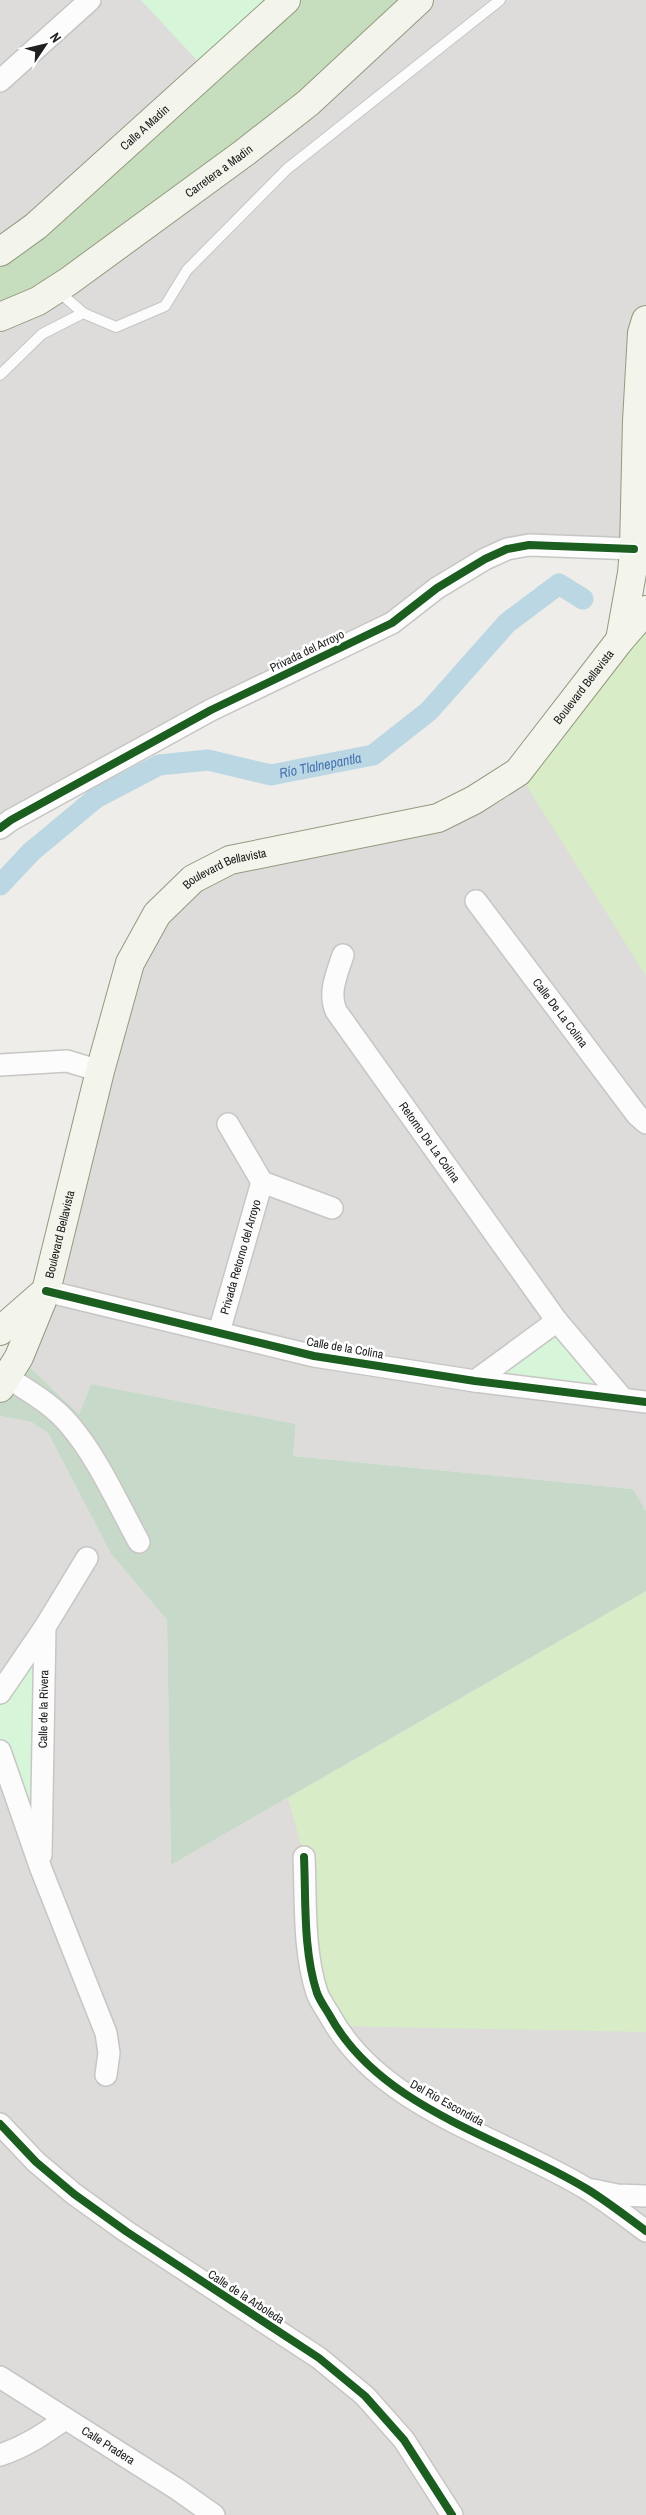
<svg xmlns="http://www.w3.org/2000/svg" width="646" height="2515" font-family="'Archivo Narrow',sans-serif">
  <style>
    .residential { fill: #dddcda }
    .grass { fill: #d7ecc7 }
    .forest { fill: #c6debe }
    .cemetery { fill: #c7dac9 }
    .park { fill: #d6f5d9 }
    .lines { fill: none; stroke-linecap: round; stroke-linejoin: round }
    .canal { stroke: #bbd7e3; stroke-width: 21 }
    .service-casing { stroke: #c7c6c5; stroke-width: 12 }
    .minor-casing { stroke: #c7c6c5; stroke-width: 24 }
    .secondary-casing { stroke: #95997f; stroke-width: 30 }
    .service { stroke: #fcfcfc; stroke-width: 10 }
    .minor { stroke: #fcfcfc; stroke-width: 21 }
    .secondary { stroke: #f3f4ec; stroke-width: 28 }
    .cycleway-casing { stroke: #fff; stroke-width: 11 }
    .cycleway { stroke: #1b5e20; stroke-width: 8 }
    .labels { text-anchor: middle; stroke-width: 5; stroke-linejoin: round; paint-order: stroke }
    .street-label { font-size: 12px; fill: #202020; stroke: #fff }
    .water-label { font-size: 14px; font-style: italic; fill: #4874b4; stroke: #fff }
  </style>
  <rect width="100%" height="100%" fill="#eeede9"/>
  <g class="residential">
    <path d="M0,0H646V548L507,549L0,830Z"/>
    <path d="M646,618V1511L633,1489L293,1456L296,1424L91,1384L79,1414L19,1357L46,1290L157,914L193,879L474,800Z"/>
    <path d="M0,1416L31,1422L48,1433L111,1554L167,1620L171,1865L646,1591V2515H0Z"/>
  </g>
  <g class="grass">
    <path d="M646,618V976L518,772Z"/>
    <path d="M646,1591V2032L335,2026L317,1993L304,1857L288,1798Z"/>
  </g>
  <path class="forest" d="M286,0H419L308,103L0,317V252Z"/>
  <path class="cemetery" d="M19,1357L79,1414L91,1384L296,1424L293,1456L633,1489L646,1511V1591L171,1865L167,1620L111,1554L48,1433L31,1422L0,1416V1388Z"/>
  <g class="park">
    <path d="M141,0H273L205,69Z"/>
    <path d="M557,1321L623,1399L475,1381Z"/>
    <path d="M45,1627L41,1869L0,1751V1693Z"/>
  </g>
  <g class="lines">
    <path class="canal" id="s1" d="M0,885L31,852L96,798L159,765L208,760L271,775L373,755L429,711L507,623L559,584L583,599"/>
    <defs>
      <g id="service">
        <path d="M57,290L83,313L116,327L165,306L187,270L287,169L500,0"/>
        <path d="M0,375L42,334L83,313"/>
      </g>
      <g id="minor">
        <path d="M0,81L90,0"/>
        <path d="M0,828L11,820L211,710L392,623L437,588L485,559L507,549L529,545L634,549"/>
        <path id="s2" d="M476,901L637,1115L646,1123"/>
        <path id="s3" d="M343,955C337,974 328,992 336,1011L557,1321L623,1399"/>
        <path d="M0,1065L67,1061L100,1071"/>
        <path d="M228,1124L262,1182L332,1208"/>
        <path d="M46,1291L314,1356L475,1381L646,1402"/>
        <path id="s4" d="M219,1332L262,1182"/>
        <path d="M7,1377C28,1391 52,1404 68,1423C97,1456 118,1504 139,1542"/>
        <path d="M475,1381L557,1321"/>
        <path d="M0,1693L45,1627L87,1558"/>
        <path d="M0,1751L41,1869L106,2033L109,2053L106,2075"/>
        <path id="s5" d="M41,1855L45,1627"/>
        <path d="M304,1857C306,1901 303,1950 317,1993C320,2001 326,2009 330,2016C381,2109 502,2137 587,2189C608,2202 627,2217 646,2231"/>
        <path d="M0,2124L36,2162L74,2194L127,2232L319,2358L365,2396L404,2440L452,2515"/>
        <path d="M593,2190L617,2195L646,2196"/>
        <path id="s6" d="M0,2377L177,2489L214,2515"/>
        <path d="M0,2455C25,2447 44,2434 65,2419"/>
      </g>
      <g id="secondary">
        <path id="s7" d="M0,252L36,226L286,0"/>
        <path id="s8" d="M0,317L38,301L69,281L244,153L308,103L419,0"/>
        <path d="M620,640L632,573L634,549L637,421L642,333L646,320"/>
        <path d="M0,1331L41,1295"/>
        <path id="s9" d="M0,1388L19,1357L46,1291L100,1071L130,963L157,914L193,879L230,860L438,818L474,800L518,772L620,640L646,610"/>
      </g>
    </defs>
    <use href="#service" class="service-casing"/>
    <use href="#minor" class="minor-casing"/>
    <use href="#secondary" class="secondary-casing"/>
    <use href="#service" class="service"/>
    <use href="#minor" class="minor"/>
    <use href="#secondary" class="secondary"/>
    <defs>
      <g id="cycleway">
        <path d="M0,828L11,820L211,710L392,623L437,588L485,559L507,549L529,545L634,549"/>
        <path d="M46,1291L314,1356L475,1381L646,1402"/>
        <path d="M304,1857C306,1901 303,1950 317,1993C320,2001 326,2009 330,2016C381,2109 502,2137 587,2189C608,2202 627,2217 646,2231"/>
        <path d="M0,2124L36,2162L74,2194L127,2232L319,2358L365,2396L404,2440L452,2515"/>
      </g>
    </defs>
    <use href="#cycleway" class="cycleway-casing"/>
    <use href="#cycleway" class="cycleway"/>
  </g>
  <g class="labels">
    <g class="street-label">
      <text dy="4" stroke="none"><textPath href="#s7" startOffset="191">Calle A Madin</textPath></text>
      <text dy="4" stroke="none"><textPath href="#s8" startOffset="264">Carretera a Madin</textPath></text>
      <text transform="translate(307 651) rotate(-26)" y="4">Privada del Arroyo</text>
      <text dy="4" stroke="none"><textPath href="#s9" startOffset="1006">Boulevard Bellavista</textPath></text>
      <text dy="4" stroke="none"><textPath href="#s9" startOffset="586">Boulevard Bellavista</textPath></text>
      <text dy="4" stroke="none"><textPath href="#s2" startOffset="140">Calle De La Colina</textPath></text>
      <text dy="4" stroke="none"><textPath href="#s3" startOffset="219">Retorno De La Colina</textPath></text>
      <text dy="4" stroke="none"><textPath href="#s9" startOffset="166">Boulevard Bellavista</textPath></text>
      <text dy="4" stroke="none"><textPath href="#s4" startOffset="78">Privada Retorno del Arroyo</textPath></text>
      <text transform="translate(345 1348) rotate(10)" y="4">Calle de la Colina</text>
      <text dy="4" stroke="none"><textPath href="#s5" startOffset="146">Calle de la Rivera</textPath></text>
      <text transform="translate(447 2103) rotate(29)" y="4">Del Río Escondida</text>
      <text transform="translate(246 2297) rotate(33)" y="4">Calle de la Arboleda</text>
      <text dy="4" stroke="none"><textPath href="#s6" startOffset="128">Calle Pradera</textPath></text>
    </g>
    <g class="water-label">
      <text dy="5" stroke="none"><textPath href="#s1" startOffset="365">Río Tlalnepantla</textPath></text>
    </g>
  </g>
  <g transform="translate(45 45) rotate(55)" stroke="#ffffff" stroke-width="4" paint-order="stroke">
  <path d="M0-4L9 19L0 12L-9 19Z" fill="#202020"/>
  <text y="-8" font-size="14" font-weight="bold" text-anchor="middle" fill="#202020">N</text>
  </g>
</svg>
